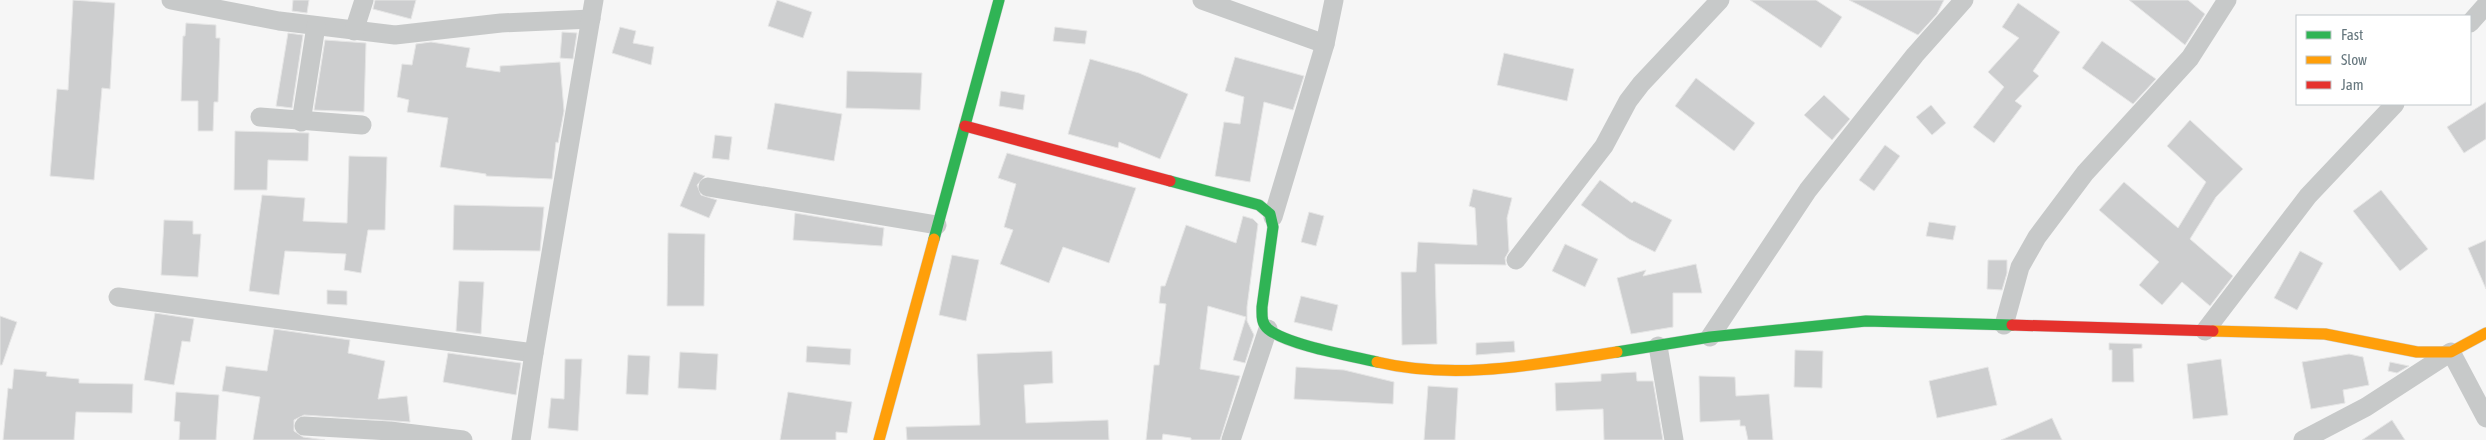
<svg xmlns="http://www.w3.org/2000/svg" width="2486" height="440" font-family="'Asap Condensed',sans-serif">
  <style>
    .building { fill: #cdcecf; stroke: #e6e6e6 }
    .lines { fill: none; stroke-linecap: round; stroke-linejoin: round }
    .fast-casing { stroke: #d2d3d4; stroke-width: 12 }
    .slow-casing { stroke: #d2d3d4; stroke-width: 12 }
    .jam-casing { stroke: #d2d3d4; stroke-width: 12 }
    .street { stroke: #c7c9c9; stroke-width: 19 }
    .fast { stroke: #30b455; stroke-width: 11 }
    .slow { stroke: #ff9f0a; stroke-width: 11 }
    .jam { stroke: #e5322d; stroke-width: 11 }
  </style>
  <rect width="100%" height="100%" fill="#f6f6f6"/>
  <g class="building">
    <path d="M73,0L115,3L110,89L102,88L94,180L50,176L57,89L68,90Z"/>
    <path d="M293,0H309L307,13L292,11Z"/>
    <path d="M375,0H416L411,19L373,9Z"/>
    <path d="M777,0L812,12L803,38L768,26Z"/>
    <path d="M1750,0H1816L1842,17L1821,48Z"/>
    <path d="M1849,0H1944L1937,14L1918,35Z"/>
    <path d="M2129,0H2188L2205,14L2185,45Z"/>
    <path d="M2018,3L2060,32L2033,71L2039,76L2015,101L2022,106L1994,143L1973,127L2004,87L1988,72L2019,38L2002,27Z"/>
    <path d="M186,23L216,25V38H220L218,102H214L213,131H198V101H181L183,36H185Z"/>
    <path d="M620,27L636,31L633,43L654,47L651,65L612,53Z"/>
    <path d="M1055,27L1087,31L1085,44L1053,41Z"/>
    <path d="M562,32L577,33L573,59L560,58Z"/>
    <path d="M288,33L303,35L292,108L276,106Z"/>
    <path d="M325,40L366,43L364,112L314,110Z"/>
    <path d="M2102,41L2156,79L2133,104L2082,68Z"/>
    <path d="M431,42L470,48L466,67L500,72V66L560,62L564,111L558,143L556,142L552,179L486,176V174L440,167L448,118L407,112L409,100L397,97L402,64L412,65L416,44Z"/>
    <path d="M1504,53L1574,69L1567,101L1497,85Z"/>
    <path d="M1235,57L1304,76L1293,110L1264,102L1250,182L1215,176L1224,122L1240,124L1244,97L1225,91Z"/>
    <path d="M1090,59L1139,73L1188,94L1160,159L1119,142L1118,148L1068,134Z"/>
    <path d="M847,71L922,73L920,110L846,108Z"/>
    <path d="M1696,78L1755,123L1734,151L1675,106Z"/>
    <path d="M1001,91L1025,95L1023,110L999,106Z"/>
    <path d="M1824,95L1850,119L1832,140L1804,115Z"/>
    <path d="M2486,102V139L2464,153L2447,127Z"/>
    <path d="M775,103L842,114L834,161L767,149Z"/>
    <path d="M1931,105L1946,123L1932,135L1916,117Z"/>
    <path d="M2190,120L2243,169L2216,197L2190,239L2233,276L2210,306L2182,282L2162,305L2139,285L2159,262L2099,210L2124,182L2178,228L2206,182L2167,146Z"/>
    <path d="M235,131L309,133L308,161L268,160L267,190H234Z"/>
    <path d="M715,135L732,137L729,160L712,158Z"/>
    <path d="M1885,145L1900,156L1874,191L1859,180Z"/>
    <path d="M1007,153L1136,188L1109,263L1063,247L1049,283L1000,264L1013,230L1004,227L1016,184L998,178Z"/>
    <path d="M349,156L387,157L385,230H368L361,273L344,270L346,254L285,251L279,295L249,291L262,195L305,198L303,221L347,223Z"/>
    <path d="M694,172L705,176L697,185L701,195L717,200L709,218L680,206Z"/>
    <path d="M1600,180L1632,203L1634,201L1672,220L1655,252L1629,239L1581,205Z"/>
    <path d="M1473,189L1512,198L1507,218L1509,251L1505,258L1506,265L1435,264L1437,344L1402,345L1401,272H1416L1418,242L1477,245L1475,208L1469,206Z"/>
    <path d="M2381,190L2428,249L2400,271L2353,211Z"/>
    <path d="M454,205L544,207L540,251L453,250Z"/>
    <path d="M1309,212L1324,216L1316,246L1301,242Z"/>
    <path d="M795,213L884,228L882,246L793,240Z"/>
    <path d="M1243,216L1253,219L1258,224L1247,307V321L1254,335L1245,363L1233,360L1246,317L1208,306L1200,369L1240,376L1220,440H1191V438L1163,434L1162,440H1146L1154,365H1159L1166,304L1159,303L1161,286H1165L1186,225L1236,243Z"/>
    <path d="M164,220L193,221V234H201L198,277L161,275Z"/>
    <path d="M1929,222L1956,226L1953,240L1926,236Z"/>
    <path d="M668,233L705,234L704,306H667Z"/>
    <path d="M2486,240V289L2468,248Z"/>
    <path d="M1565,244L1598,259L1585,287L1552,271Z"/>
    <path d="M2300,251L2323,263L2297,310L2274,298Z"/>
    <path d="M952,255L979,260L966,321L939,315Z"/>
    <path d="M1988,260H2007V273L2002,290L1987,289Z"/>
    <path d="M1696,264L1702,293H1673V327L1631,334L1617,278L1646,270L1643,276Z"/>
    <path d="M459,281L484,282L481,334L456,331Z"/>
    <path d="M327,290L347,291V305L327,304Z"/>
    <path d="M1301,296L1338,305L1332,331L1294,322Z"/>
    <path d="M155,313L194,319L190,342L182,341L174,385L144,380Z"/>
    <path d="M0,316L17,322L2,365H0Z"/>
    <path d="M274,329L350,340L348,353L385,361L378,399L407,396L410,422L304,415L294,420V431L303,437L325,440H253L260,397L222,391L226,366L267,371Z"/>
    <path d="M1514,341L1515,352L1476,355V343Z"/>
    <path d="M2109,343L2142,344V348L2133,349L2134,382H2112V350H2109Z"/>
    <path d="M807,346L851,349L850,365L806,362Z"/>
    <path d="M1795,350L1823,351L1822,388L1794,387Z"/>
    <path d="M1052,351L1053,383L1024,385L1026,423L1108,420L1109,440H907L906,427L980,425L977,354Z"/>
    <path d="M680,352L718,354L716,390L678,388Z"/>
    <path d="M448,353L521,363L516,395L443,382Z"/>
    <path d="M2349,354L2363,357L2369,385L2343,390L2345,403L2311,409L2302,362Z"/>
    <path d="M628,355L650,356L648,395L626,394Z"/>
    <path d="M565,359H582L578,431L548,428L551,398L564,399Z"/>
    <path d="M2221,359L2228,415L2193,419L2187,364Z"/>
    <path d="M2390,362L2409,366L2397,373L2388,371Z"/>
    <path d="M1296,367L1344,370L1394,382L1393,404L1294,399Z"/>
    <path d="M1988,367L1997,405L1937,418L1929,381Z"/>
    <path d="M14,369L47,372L46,376L79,379V383L133,384L132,413L76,412L74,440H3L8,388L12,389Z"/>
    <path d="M1636,372L1637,381H1653L1663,440H1604L1603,409L1556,411L1555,383L1601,381V374Z"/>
    <path d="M1699,376L1735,377L1736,396L1769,394L1773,440H1748L1745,426H1740V420L1700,422Z"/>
    <path d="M1428,386L1458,388L1455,440H1424Z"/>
    <path d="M176,392L219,395L216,440H179L180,422L174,421Z"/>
    <path d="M788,392L852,402L847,433L836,432V440H780Z"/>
    <path d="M2052,418L2062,440H2001Z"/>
    <path d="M2392,420L2405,440H2362Z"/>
  </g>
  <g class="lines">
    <defs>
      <g id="fast">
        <path d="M1170,181L1259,205L1270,214L1273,227L1262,307C1262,315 1261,323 1268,329C1287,345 1351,356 1377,362"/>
        <path d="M934,239L999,0"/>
        <path d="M1617,352L1710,337L1866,321L2012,325"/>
      </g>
      <g id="slow">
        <path d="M2213,331L2325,334L2417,352H2451L2486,333"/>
        <path d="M1377,362C1457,381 1538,364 1617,352"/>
        <path d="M879,440L934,239"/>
      </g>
      <g id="jam">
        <path d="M965,126L1170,181"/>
        <path d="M2012,325L2213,331"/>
      </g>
    </defs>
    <use href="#fast" class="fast-casing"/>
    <use href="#slow" class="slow-casing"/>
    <use href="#jam" class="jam-casing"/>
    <g class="street">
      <path d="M171,0L279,21L395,35L501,23L591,19"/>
      <path d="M1202,0L1325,44"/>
      <path d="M2470,23L2486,5"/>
      <path d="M354,31L364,0"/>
      <path d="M260,117L362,125"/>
      <path d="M301,122L316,26"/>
      <path d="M708,187L937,225"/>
      <path d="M1273,217L1325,44L1334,0"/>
      <path d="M1516,260L1604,146L1628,101L1641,84L1720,0"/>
      <path d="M118,297L534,353"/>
      <path d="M2004,325L2020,267L2037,237L2085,173L2190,58L2227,0"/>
      <path d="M2205,331L2308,196L2395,104"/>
      <path d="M1710,337L1808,190L1915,55L1964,0"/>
      <path d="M1658,346L1674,440"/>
      <path d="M304,426L390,431L463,440"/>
      <path d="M521,440L534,353L594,0"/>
      <path d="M1231,440L1268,329"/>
      <path d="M2303,440L2366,407L2451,352L2486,418"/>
    </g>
    <use href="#fast" class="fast"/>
    <use href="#slow" class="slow"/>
    <use href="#jam" class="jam"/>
  </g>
  <rect x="2296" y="15" width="175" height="90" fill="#ffffff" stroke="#c1c8cb"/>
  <rect x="2306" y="31" width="25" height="8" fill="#30b455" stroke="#c1c8cb"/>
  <text x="2341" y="40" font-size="15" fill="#65767d">Fast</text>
  <rect x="2306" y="56" width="25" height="8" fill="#ff9f0a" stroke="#c1c8cb"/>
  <text x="2341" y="65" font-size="15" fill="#65767d">Slow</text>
  <rect x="2306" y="81" width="25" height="8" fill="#e5322d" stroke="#c1c8cb"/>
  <text x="2341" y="90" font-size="15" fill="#65767d">Jam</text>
</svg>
